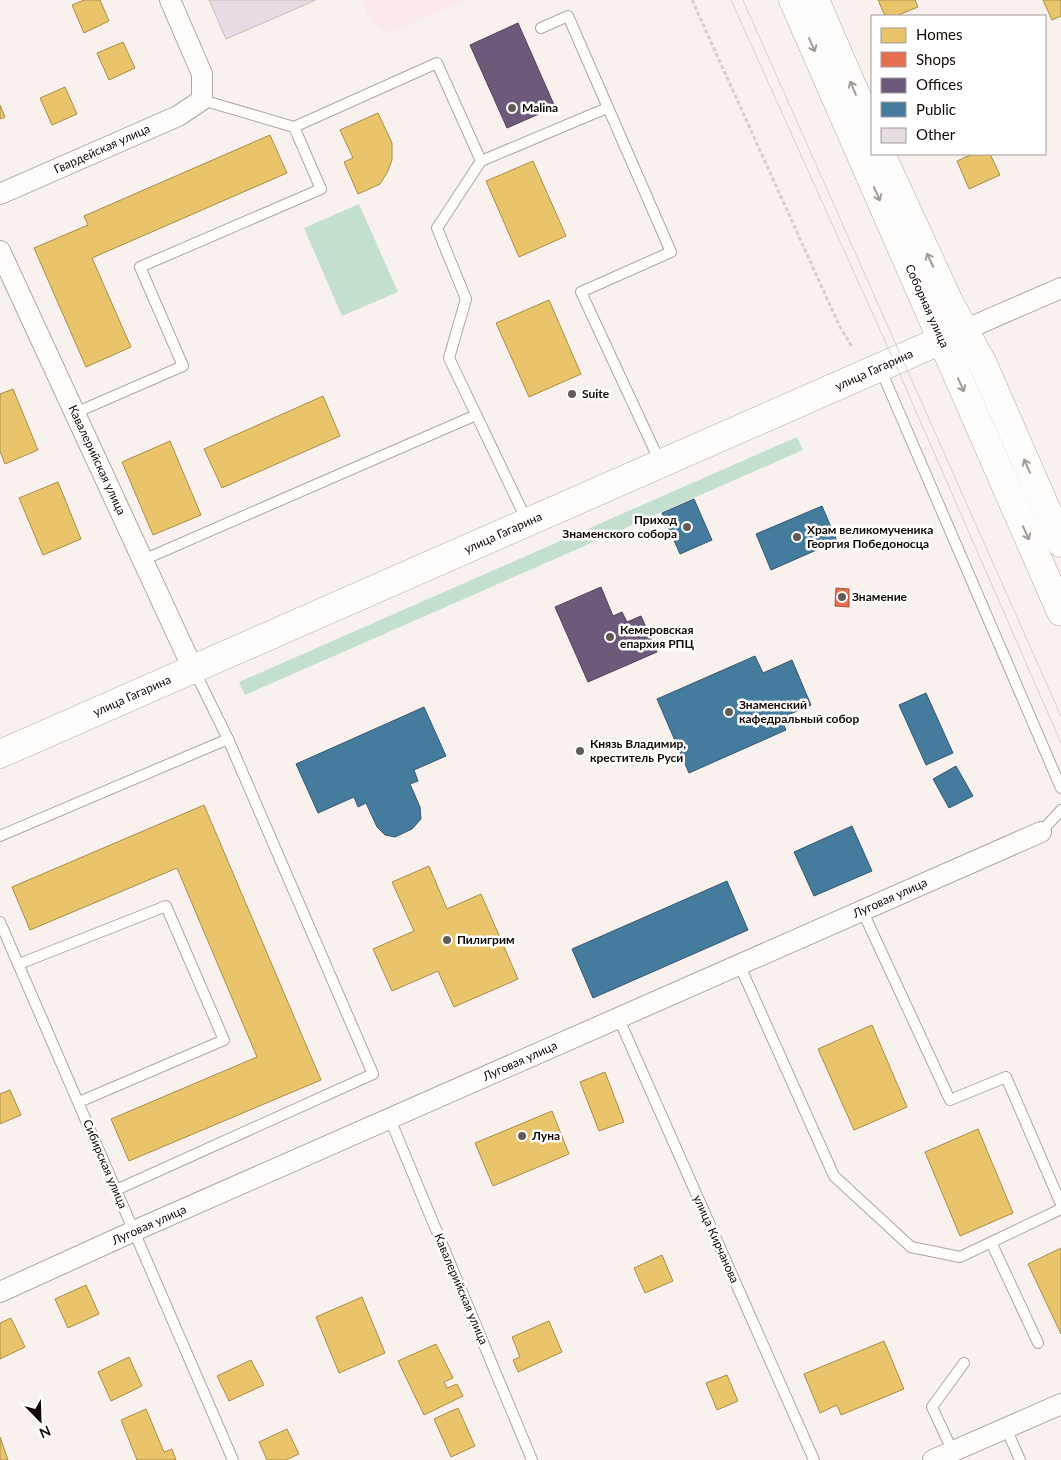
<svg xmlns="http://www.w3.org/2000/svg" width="1061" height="1460" font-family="Lato,sans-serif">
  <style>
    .industrial { fill: #fae8eb }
    .green { fill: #c3dfce }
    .homes { fill: #e9c46a; stroke: #a98c4b }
    .shops { fill: #e76f51; stroke: #a7503a }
    .offices { fill: #6d597a; stroke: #524157 }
    .public { fill: #457b9d; stroke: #36586f }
    .building { fill: #e5dce4; stroke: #c3bcc0 }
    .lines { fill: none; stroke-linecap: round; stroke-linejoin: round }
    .lane-casing { stroke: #afa6a2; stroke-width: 12 }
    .street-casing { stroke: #afa6a2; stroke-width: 22 }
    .secondary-casing { stroke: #afa6a2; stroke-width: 29 }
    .path { stroke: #d3d0cf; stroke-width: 3; stroke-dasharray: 4 2.5; stroke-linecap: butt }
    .lane { stroke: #fefdfc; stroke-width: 10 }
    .street { stroke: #fefdfc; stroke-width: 20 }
    .secondary { stroke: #fefdfc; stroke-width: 28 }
    .tram { stroke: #d5d2d1; stroke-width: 1 }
    .oneway { stroke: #a09b99 }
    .poi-dot { fill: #645a56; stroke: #fff; stroke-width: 2 }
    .labels { text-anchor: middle; stroke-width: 5; stroke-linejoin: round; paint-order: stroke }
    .poi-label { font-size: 12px; font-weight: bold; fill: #130804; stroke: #fff; text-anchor: start }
    .street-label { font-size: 12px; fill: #130804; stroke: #fff }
  </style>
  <rect width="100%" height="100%" fill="#f9f1ee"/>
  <path class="industrial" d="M361,0H466L390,33L372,23Z"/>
  <g class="green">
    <path d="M359,204L398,292L342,316L304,228Z"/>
    <path d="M797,437L803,450L245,695L239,682Z"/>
  </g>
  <g class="homes">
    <path d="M84,0H100L109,21L84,33L72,5Z"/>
    <path d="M878,0H915L918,7L896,16H885Z"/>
    <path d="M1043,0H1061V16L1052,20Z"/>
    <path d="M123,42L135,68L109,80L97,53Z"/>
    <path d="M65,87L77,114L52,125L40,98Z"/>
    <path d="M0,105L5,117L0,119Z"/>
    <path d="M378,113L392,143V160L387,173L380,184L358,194L344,162L353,158L340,130Z"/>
    <path d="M270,135L287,173L92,258L131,347L86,367L34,248L88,225L84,216Z"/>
    <path d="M972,154H990L1000,175L969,189L957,161Z"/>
    <path d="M533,161L566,236L519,257L486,181Z"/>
    <path d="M549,300L581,374L529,397L496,323Z"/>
    <path d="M13,389L38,450L5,464L0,451V394Z"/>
    <path d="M323,396L340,436L222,488L204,449Z"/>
    <path d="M170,441L201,515L153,535L122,462Z"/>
    <path d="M58,482L81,539L43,555L19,498Z"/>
    <path d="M204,805L321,1080L129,1161L111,1119L257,1057L177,868L30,930L12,887Z"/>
    <path d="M429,866L447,909L481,894L518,979L454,1007L438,971L392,991L373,949L414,931L392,882Z"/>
    <path d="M872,1025L907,1107L854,1130L818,1049Z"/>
    <path d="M605,1072L624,1122L599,1131L580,1082Z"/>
    <path d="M10,1090L21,1115L0,1124V1094Z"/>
    <path d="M552,1111L569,1154L493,1186L475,1143Z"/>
    <path d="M978,1129L1013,1213L960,1236L925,1152Z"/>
    <path d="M1061,1248V1334L1028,1264Z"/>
    <path d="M662,1255L673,1281L645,1293L634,1268Z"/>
    <path d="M86,1285L99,1314L68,1328L55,1299Z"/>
    <path d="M362,1297L385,1353L339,1373L316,1317Z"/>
    <path d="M11,1318L25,1347L0,1359V1323Z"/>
    <path d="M549,1321L562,1352L518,1372L513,1360L520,1357L512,1337Z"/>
    <path d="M884,1341L904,1389L841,1415L837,1405L820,1413L804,1374Z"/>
    <path d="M436,1344L453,1378L444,1382L447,1388L457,1384L463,1396L424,1415L398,1361Z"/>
    <path d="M129,1357L142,1386L111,1401L98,1372Z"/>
    <path d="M251,1360L264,1385L229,1401L217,1376Z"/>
    <path d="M727,1375L738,1401L717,1410L706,1383Z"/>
    <path d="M458,1408L475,1446L451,1457L434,1419Z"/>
    <path d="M146,1409L164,1452L172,1449L176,1460H137L121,1420Z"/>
    <path d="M287,1429L299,1454L286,1460H267L259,1442Z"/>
    <path d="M0,1437L8,1460H0Z"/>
  </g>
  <path class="shops" d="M836,588L849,589V607L835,606Z"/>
  <g class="offices">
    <path d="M518,23L555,107L507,128L470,45Z"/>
    <path d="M601,587L613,616L622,612L627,622L641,616L657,652L588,682L555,607Z"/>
  </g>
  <g class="public">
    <path d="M694,499L712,540L680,554L662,513Z"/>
    <path d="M822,506L837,541L771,570L756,534Z"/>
    <path d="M755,656L763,673L792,660L811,705L781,718L786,730L689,773L657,699Z"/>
    <path d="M926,693L953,753L926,765L899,705Z"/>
    <path d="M424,707L446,756L414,770L418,781L410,784L420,807L421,819L412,829L395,837L385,835L377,827L366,803L358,807L354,797L318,813L296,764Z"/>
    <path d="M956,766L973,796L949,808L933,779Z"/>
    <path d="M852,826L872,871L814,896L794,852Z"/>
    <path d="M727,881L748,930L593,998L572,949Z"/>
  </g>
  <path class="building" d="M209,0H316L226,39Z"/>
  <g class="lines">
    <defs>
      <g id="lane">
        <path d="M541,28L568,16L671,252L581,292L660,462"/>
        <path d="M202,100L294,127L437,63L481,161L437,228L466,299L449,358L527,521"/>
        <path d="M481,161L607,108"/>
        <path d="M880,368L1061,788"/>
        <path d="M75,413L183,366L140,267L321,189L294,127"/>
        <path d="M143,560L476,415"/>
        <path d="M1041,832L1061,810"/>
        <path d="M0,836L228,739"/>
        <path d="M862,910L950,1100L1006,1077L1061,1204"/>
        <path d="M0,922L233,1460"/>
        <path d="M19,964L166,906L224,1040L79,1102"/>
        <path d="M739,964L834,1176L911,1247L960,1257L1061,1209"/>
        <path d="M618,1017L814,1460"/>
        <path d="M390,1119L532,1460"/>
        <path d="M116,1190L373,1074L228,739L194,670"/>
        <path d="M991,1242L1038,1343"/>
        <path d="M1006,1428L1020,1460"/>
        <path d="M953,1452L932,1407L964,1363"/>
      </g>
      <g id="street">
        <path d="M0,194L178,116L202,100V74L170,0"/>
        <path d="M0,251L193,669"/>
        <path d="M953,335L1061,288"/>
        <path d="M0,1292L134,1231L1041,832"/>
        <path d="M933,1460L1061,1404"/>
      </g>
      <g id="secondary">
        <path d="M793,0L1061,612"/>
        <path d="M815,0L872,132"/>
        <path d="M881,154L950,304L983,364L1061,543"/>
        <path d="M0,754L942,340"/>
      </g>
    </defs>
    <use href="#lane" class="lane-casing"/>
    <use href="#street" class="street-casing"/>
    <use href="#secondary" class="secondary-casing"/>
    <path class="path" d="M692,0L839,325L852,347"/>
    <use href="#lane" class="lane"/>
    <use href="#street" class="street"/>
    <use href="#secondary" class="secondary"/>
    <g class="tram">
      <path d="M731,0L894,361L1061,743"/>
      <path d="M743,0L1061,716"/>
    </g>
  </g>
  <defs><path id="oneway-shaft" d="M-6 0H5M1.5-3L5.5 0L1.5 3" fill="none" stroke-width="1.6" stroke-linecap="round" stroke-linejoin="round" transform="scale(1.25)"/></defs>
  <g class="oneway">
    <use href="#oneway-shaft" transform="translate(812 45) rotate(66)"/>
    <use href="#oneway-shaft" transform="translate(853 88) rotate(-113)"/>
    <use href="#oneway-shaft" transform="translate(877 194) rotate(66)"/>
    <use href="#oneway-shaft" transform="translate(930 260) rotate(-115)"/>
    <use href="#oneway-shaft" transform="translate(961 385) rotate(66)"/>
    <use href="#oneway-shaft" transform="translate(1027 466) rotate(-114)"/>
    <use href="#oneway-shaft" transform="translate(1026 533) rotate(66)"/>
  </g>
  <g class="poi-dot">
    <circle cx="512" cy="108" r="5"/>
    <circle cx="572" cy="394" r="5"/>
    <circle cx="687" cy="527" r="5"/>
    <circle cx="797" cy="537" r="5"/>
    <circle cx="842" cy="597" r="5"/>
    <circle cx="610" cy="637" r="5"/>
    <circle cx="729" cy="712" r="5"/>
    <circle cx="580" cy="751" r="5"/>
    <circle cx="447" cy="940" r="5"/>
    <circle cx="522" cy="1136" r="5"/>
  </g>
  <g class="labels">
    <g class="poi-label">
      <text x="522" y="112">Malina</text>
      <text x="582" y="398">Suite</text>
      <text x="677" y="524" text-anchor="end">Приход<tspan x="677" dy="14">Знаменского собора</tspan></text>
      <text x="807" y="534">Храм великомученика<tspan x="807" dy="14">Георгия Победоносца</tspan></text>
      <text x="852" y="601">Знамение</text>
      <text x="620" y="634">Кемеровская<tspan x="620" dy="14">епархия РПЦ</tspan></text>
      <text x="739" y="709">Знаменский<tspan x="739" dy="14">кафедральный собор</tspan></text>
      <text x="590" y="748">Князь Владимир,<tspan x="590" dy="14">креститель Руси</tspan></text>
      <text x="457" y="944">Пилигрим</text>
      <text x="532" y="1140">Луна</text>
    </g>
    <g class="street-label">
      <text transform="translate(102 149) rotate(-24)" y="4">Гвардейская улица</text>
      <text transform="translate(927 306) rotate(66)" y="4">Соборная улица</text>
      <text transform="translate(874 370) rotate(-24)" y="4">улица Гагарина</text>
      <text transform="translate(97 460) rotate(65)" y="4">Кавалерийская улица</text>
      <text transform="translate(503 533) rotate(-24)" y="4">улица Гагарина</text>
      <text transform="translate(132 696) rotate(-24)" y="4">улица Гагарина</text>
      <text transform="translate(890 898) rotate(-24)" y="4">Луговая улица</text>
      <text transform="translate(520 1061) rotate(-24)" y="4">Луговая улица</text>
      <text transform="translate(105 1164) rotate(67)" y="4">Сибирская улица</text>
      <text transform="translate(149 1225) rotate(-24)" y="4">Луговая улица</text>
      <text transform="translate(716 1239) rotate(66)" y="4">улица Кирчанова</text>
      <text transform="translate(461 1289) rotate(67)" y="4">Кавалерийская улица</text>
    </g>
  </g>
  <rect x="871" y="15" width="175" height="140" fill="#ffffff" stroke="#a19c9b"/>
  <rect x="881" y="28" width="25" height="15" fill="#e9c46a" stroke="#a19c9b"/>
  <text x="916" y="40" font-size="15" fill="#130804">Homes</text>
  <rect x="881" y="52" width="25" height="15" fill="#e76f51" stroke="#a19c9b"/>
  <text x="916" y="65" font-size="15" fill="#130804">Shops</text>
  <rect x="881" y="78" width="25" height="15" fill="#6d597a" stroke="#a19c9b"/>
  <text x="916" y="90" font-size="15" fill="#130804">Offices</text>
  <rect x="881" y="102" width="25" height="15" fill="#457b9d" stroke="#a19c9b"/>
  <text x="916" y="115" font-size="15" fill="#130804">Public</text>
  <rect x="881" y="128" width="25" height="15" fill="#e5dce4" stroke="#a19c9b"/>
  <text x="916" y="140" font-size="15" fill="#130804">Other</text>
  <g transform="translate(40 1420) rotate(157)" stroke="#ffffff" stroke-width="4" paint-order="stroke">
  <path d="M0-4L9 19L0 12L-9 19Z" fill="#130804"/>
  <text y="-8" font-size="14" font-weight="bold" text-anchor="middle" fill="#130804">N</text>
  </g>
</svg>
